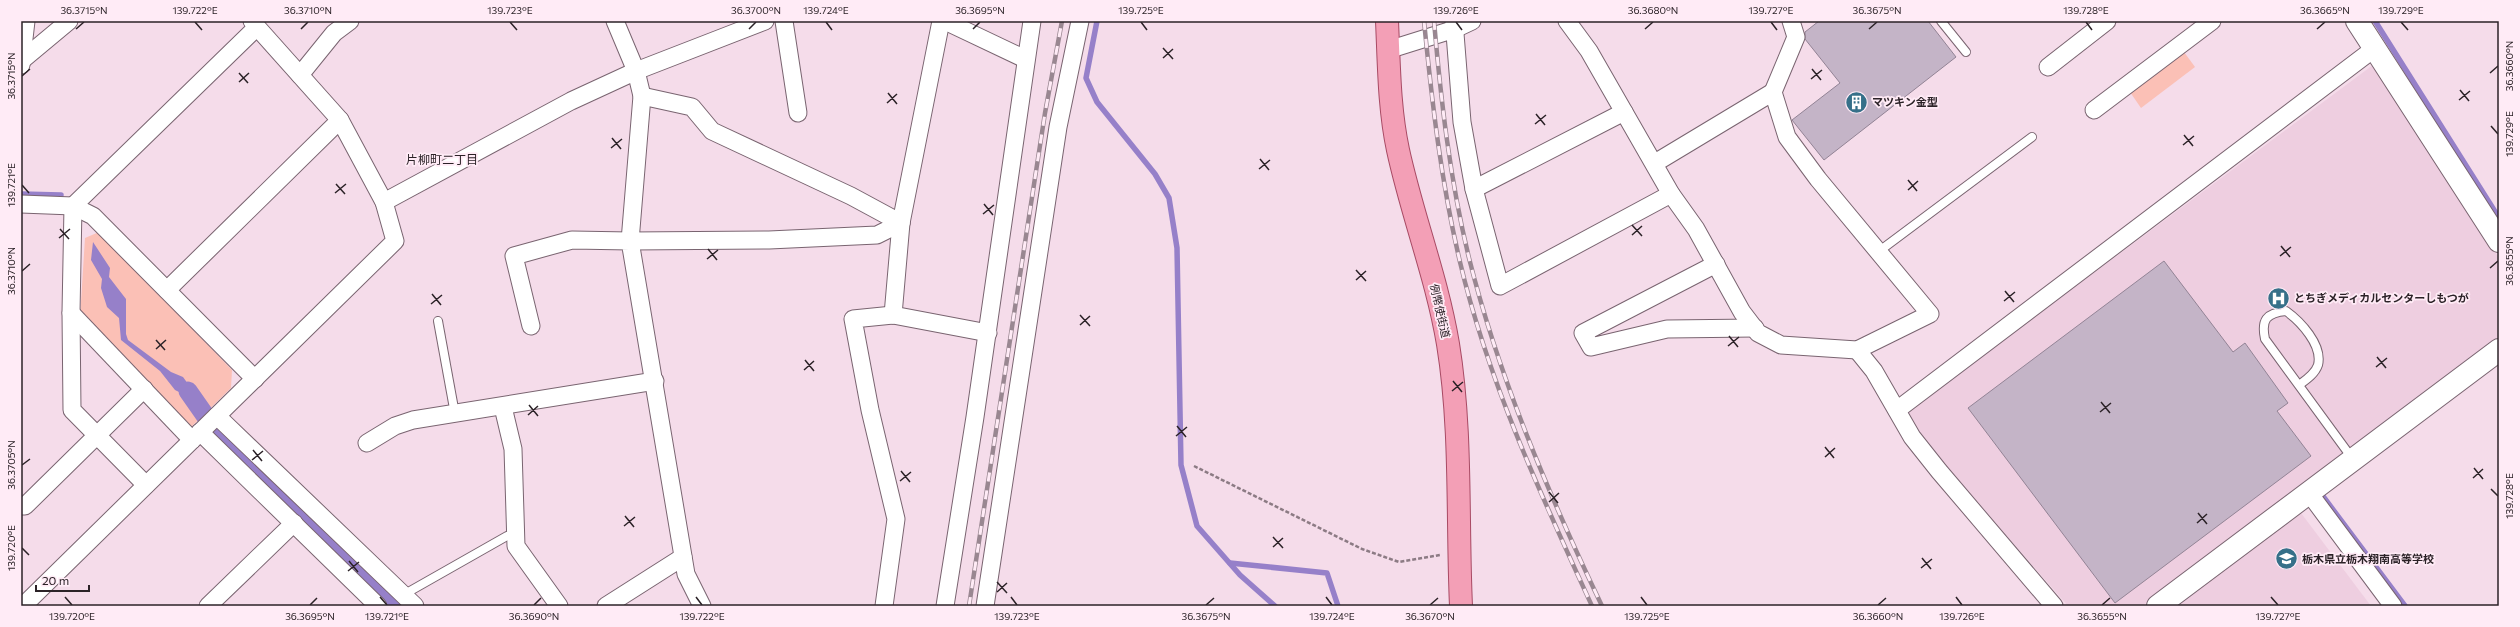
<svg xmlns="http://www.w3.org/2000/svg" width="2520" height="627" font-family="Commissioner,'Noto Sans JP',sans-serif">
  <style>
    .built { fill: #eecee0 }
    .green { fill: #fbc0b6 }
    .water { fill: #9680c9 }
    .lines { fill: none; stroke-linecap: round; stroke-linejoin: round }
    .stream { stroke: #9680c9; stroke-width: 5.5 }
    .canal { stroke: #9680c9; stroke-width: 19 }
    .building { fill: #c4b4c7; stroke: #928395 }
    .lane-casing { stroke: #796470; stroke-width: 10 }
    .street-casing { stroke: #796470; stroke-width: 19 }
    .secondary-casing { stroke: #796470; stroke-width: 24 }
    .primary-casing { stroke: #a84a64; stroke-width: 24 }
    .path { stroke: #8c7b84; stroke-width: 2.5; stroke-dasharray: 4 2; stroke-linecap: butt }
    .lane { stroke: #fff; stroke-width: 8 }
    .street { stroke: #fff; stroke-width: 17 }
    .secondary { stroke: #fff; stroke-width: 22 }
    .primary { stroke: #f39fb6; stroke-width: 22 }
    .rail-casing { stroke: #998791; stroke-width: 4.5 }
    .rail { stroke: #ffebf6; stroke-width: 3; stroke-dasharray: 9; stroke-linecap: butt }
    .ticks { fill: none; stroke: #2b2227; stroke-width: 1.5 }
    .labels { text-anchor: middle; stroke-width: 3.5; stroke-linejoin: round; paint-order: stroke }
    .poi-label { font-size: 11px; font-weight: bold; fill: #2b2227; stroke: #ffebf6; text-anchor: start }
    .street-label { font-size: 11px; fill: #2b2227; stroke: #ffebf6 }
    .neighbourhood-label { font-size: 12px; fill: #2b2227; stroke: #ffebf6 }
    .neatline { fill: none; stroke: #2b2227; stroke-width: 1.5 }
    .ticks-label { font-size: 10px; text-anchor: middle; fill: #2b2227 }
  </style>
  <rect width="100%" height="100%" fill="#f5dcea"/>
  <g class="built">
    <path d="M2373,65L2499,258V338L2142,606H2068L1953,474L1927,443L1906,413Z"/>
    <path d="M2301,513L2371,606H2177Z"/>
  </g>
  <g class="green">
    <path d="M2184,52L2195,67L2141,108L2130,92Z"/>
    <path d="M99,232L232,370L231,388L188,430L80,318L85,238Z"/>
  </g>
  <path class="water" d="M93,242L110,268L109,277L126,299V334L128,340L171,372L183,377L191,388L181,393L175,390L160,371L121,340L119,318L107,307L101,288L102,279L91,260Z"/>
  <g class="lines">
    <g class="stream">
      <path d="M1097,21L1086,78L1097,102L1155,174L1169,198L1177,248L1181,465L1197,526L1240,575L1275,606"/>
      <path d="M2375,21L2499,218"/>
      <path d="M21,194L61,195"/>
      <path d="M2322,495L2405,606"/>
      <path d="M1230,563L1327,573L1338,606"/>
    </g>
    <path class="canal" d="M188,391L216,431L398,606"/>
  </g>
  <g class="building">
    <path d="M1819,21H1928L1956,57L1824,160L1792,120L1840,83L1805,39V32Z"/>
    <path d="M2164,261L2233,352L2245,343L2288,403L2277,411L2311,456L2115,603L1968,408Z"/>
  </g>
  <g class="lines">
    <defs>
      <g id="lane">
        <path d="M1941,21L1966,52"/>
        <path d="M1878,252L2032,137"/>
        <path d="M438,321L455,414"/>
        <path d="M2299,385C2306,380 2315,374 2318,365C2323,345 2300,321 2286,311C2266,313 2261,320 2265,339L2352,458"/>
        <path d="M403,595L507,536L516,533"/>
      </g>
      <g id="street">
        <path d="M615,21L636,71L642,96L630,241L769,240L877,235L901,223"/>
        <path d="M784,21L798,113"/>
        <path d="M945,21L1025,59"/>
        <path d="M1454,21L1462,122L1474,189L1500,286L1671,194"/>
        <path d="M1567,21L1589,51L1671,194L1696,229L1742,312L1758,333L1781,345L1857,350L1930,314L1818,179L1787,137L1773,92L1796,37L1791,21"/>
        <path d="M1388,50L1455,29L1472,21"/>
        <path d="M21,61L69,21"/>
        <path d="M21,65L26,21"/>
        <path d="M2048,67L2107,21"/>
        <path d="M300,75L334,33L350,21"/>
        <path d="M642,96L692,107L712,131L851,196L901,223"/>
        <path d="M2094,110L2212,21"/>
        <path d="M1655,163L1773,92"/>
        <path d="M1474,189L1624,112"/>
        <path d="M384,202L571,101L636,71L765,21"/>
        <path d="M21,204L73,206L93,216L255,379"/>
        <path d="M1716,264L1583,333L1591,347L1667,329L1755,328"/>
        <path d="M167,290L340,120"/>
        <path d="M71,313L192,440"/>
        <path d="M893,315L901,223L941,21"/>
        <path d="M531,326L514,256L572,240L630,241L686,574L702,606"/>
        <path d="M1857,350L1874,371L1912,437L1939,471L2054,606"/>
        <path d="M503,407L513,449L516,546L559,606"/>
        <path d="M1897,410L2375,48"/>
        <path d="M217,416L415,606"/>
        <path d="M200,432L378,606"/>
        <path d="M367,443L395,426L413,420L655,381"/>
        <path d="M146,485L72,410L71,313L73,206L257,27L252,21"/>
        <path d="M2309,493L2393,606"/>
        <path d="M21,506H25L144,389"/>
        <path d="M23,606L395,241L384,202L340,120L257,27"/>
        <path d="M208,606L294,523"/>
        <path d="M606,606L683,557"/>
        <path d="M884,606L896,519L870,410L853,319L893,315L988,333"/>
        <path d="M945,606L975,417L1032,21"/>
        <path d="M985,606L1058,127L1080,21"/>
      </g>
      <g id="secondary">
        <path d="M2357,21L2499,241"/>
        <path d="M2158,606L2499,350"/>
      </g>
      <path id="primary" d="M1387,21C1389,64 1389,108 1398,150C1412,215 1437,278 1448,344C1462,430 1457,519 1461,606"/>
    </defs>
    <use href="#lane" class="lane-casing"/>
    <use href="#street" class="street-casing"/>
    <use href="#secondary" class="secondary-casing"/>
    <use href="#primary" class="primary-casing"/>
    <path class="path" d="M1194,466L1362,549L1399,562L1440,555"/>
    <use href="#lane" class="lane"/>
    <use href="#street" class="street"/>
    <use href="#secondary" class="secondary"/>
    <use href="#primary" class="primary"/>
    <defs>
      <g id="rail">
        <path d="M1424,21C1432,102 1441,182 1460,262C1488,381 1541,495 1592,606"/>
        <path d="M1434,21C1441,101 1450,180 1469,258C1499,378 1549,495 1602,606"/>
        <path d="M969,606L1045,113L1062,21"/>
      </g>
    </defs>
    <use href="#rail" class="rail-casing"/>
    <use href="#rail" class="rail"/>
  </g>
  <path class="ticks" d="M195,22L202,30M510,22L517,30M826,22L832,30M1141,22L1147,30M1456,22L1462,30M1771,22L1777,30M2086,22L2092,30M2401,22L2408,30M76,29L84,22M301,29L308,22M749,29L756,22M973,29L980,22M1645,29L1653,22M1869,29L1877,22M2317,29L2325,22M1163,48L1173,59M1163,58L1173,49M1812,69L1821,80M239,73L248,83M2490,73L2498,66M22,76L30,69M1811,79L1822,70M239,82L249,73M2460,90L2469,101M888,93L897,104M2459,100L2470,91M887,103L897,94M1536,114L1545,125M1535,124L1546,115M2491,126L2498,134M2184,135L2193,146M612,138L621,149M2183,145L2194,136M611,148L622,139M1260,159L1269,170M1259,169L1270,160M1908,180L1917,191M336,184L345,194M22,185L29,193M1908,190L1918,181M335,193L346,184M984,204L993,215M983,214L994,205M1632,225L1642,236M60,229L69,239M1632,235L1642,226M59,238L70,229M2281,246L2290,257M708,249L717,260M2280,256L2291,247M707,259L718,250M2490,268L2498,261M1356,270L1366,281M22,271L30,264M1356,280L1366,271M2005,291L2014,302M432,294L441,305M2004,301L2015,292M431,304L442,295M1080,315L1090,326M1080,325L1090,316M1729,336L1738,347M156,340L165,350M1728,346L1739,337M156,349L166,340M2377,357L2386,368M805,360L814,371M2376,367L2387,358M804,370L814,361M1453,381L1462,392M1452,391L1463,382M2101,402L2110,413M529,405L538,416M2100,412L2111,403M528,415L538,406M1177,426L1186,437M1176,436L1187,427M1825,447L1834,458M253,450L262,461M1825,457L1835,448M252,460L263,451M22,465L30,459M2474,468L2483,479M901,471L910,482M2473,478L2483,469M900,481L911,472M2491,489L2498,496M1549,492L1558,503M1549,502L1559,493M2198,513L2207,524M625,516L634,527M2197,523L2207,514M624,526L635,517M1273,537L1283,548M1273,547L1283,538M22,548L29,555M1922,558L1931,569M349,561L358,572M1921,568L1932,559M348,571L359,562M997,582L1007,593M997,592L1007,583M65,597L72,605M380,597L387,605M696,597L702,605M1011,597L1017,605M1326,597L1332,605M1641,597L1647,605M1956,597L1962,605M2271,597L2278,605M310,605L317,598M534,605L541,598M1206,605L1214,598M1430,605L1438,598M1878,605L1886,598M2102,605L2110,598"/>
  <defs>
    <symbol id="building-disc" viewBox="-11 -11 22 22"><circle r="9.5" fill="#367089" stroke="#ffebf6"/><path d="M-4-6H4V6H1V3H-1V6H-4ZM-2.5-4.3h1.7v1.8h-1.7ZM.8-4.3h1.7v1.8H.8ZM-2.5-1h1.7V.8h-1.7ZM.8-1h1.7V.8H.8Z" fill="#fff"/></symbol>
    <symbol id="hospital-disc" viewBox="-11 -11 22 22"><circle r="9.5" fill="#367089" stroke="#ffebf6"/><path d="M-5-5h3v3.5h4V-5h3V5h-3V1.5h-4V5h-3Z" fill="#fff"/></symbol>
    <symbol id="school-disc" viewBox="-11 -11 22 22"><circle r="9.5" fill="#367089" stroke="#ffebf6"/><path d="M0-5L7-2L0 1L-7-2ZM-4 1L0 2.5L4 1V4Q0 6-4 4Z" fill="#fff"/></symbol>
  </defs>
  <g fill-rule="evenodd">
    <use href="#building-disc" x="1844" y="90" width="25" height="25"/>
    <use href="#hospital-disc" x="2266" y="286" width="25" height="25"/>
    <use href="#school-disc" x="2274" y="546" width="25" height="25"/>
  </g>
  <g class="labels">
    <g class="poi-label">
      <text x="1872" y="106">マツキン金型</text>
      <text x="2294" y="302">とちぎメディカルセンターしもつが</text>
      <text x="2302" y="563">栃木県立栃木翔南高等学校</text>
    </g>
    <g class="street-label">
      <text transform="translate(1440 311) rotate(77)" y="4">例幣使街道</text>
    </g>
    <g class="neighbourhood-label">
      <text x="442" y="164">片柳町二丁目</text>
    </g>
  </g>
  <rect width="2520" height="627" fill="none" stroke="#ffebf6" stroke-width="44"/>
  <path d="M36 585v6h53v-6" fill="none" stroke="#2b2227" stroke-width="2"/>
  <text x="42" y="585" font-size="12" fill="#2b2227" stroke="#ffebf6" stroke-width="3" paint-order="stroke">20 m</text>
  <rect x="22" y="22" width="2476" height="583" class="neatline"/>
  <g class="ticks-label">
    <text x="84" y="14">36.3715°N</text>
    <text x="195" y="14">139.722°E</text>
    <text x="308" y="14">36.3710°N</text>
    <text x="510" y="14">139.723°E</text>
    <text x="756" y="14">36.3700°N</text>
    <text x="826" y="14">139.724°E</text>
    <text x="980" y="14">36.3695°N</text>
    <text x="1141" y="14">139.725°E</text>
    <text x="1456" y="14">139.726°E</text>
    <text x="1653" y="14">36.3680°N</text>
    <text x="1771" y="14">139.727°E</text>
    <text x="1877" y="14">36.3675°N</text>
    <text x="2086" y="14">139.728°E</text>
    <text x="2325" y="14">36.3665°N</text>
    <text x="2401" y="14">139.729°E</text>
    <text transform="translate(2509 66) rotate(-90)" y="4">36.3660°N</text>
    <text transform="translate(11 76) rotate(-90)" y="4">36.3715°N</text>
    <text transform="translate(2509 134) rotate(-90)" y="4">139.729°E</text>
    <text transform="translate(11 185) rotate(-90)" y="4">139.721°E</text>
    <text transform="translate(2509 261) rotate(-90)" y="4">36.3655°N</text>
    <text transform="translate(11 271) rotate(-90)" y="4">36.3710°N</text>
    <text transform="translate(11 465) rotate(-90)" y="4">36.3705°N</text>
    <text transform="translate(2509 496) rotate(-90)" y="4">139.728°E</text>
    <text transform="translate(11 548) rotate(-90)" y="4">139.720°E</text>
    <text x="72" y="620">139.720°E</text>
    <text x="310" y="620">36.3695°N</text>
    <text x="387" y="620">139.721°E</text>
    <text x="534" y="620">36.3690°N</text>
    <text x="702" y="620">139.722°E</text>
    <text x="1017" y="620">139.723°E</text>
    <text x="1206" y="620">36.3675°N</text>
    <text x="1332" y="620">139.724°E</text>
    <text x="1430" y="620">36.3670°N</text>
    <text x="1647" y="620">139.725°E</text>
    <text x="1878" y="620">36.3660°N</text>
    <text x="1962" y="620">139.726°E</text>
    <text x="2102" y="620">36.3655°N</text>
    <text x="2278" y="620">139.727°E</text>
  </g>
</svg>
